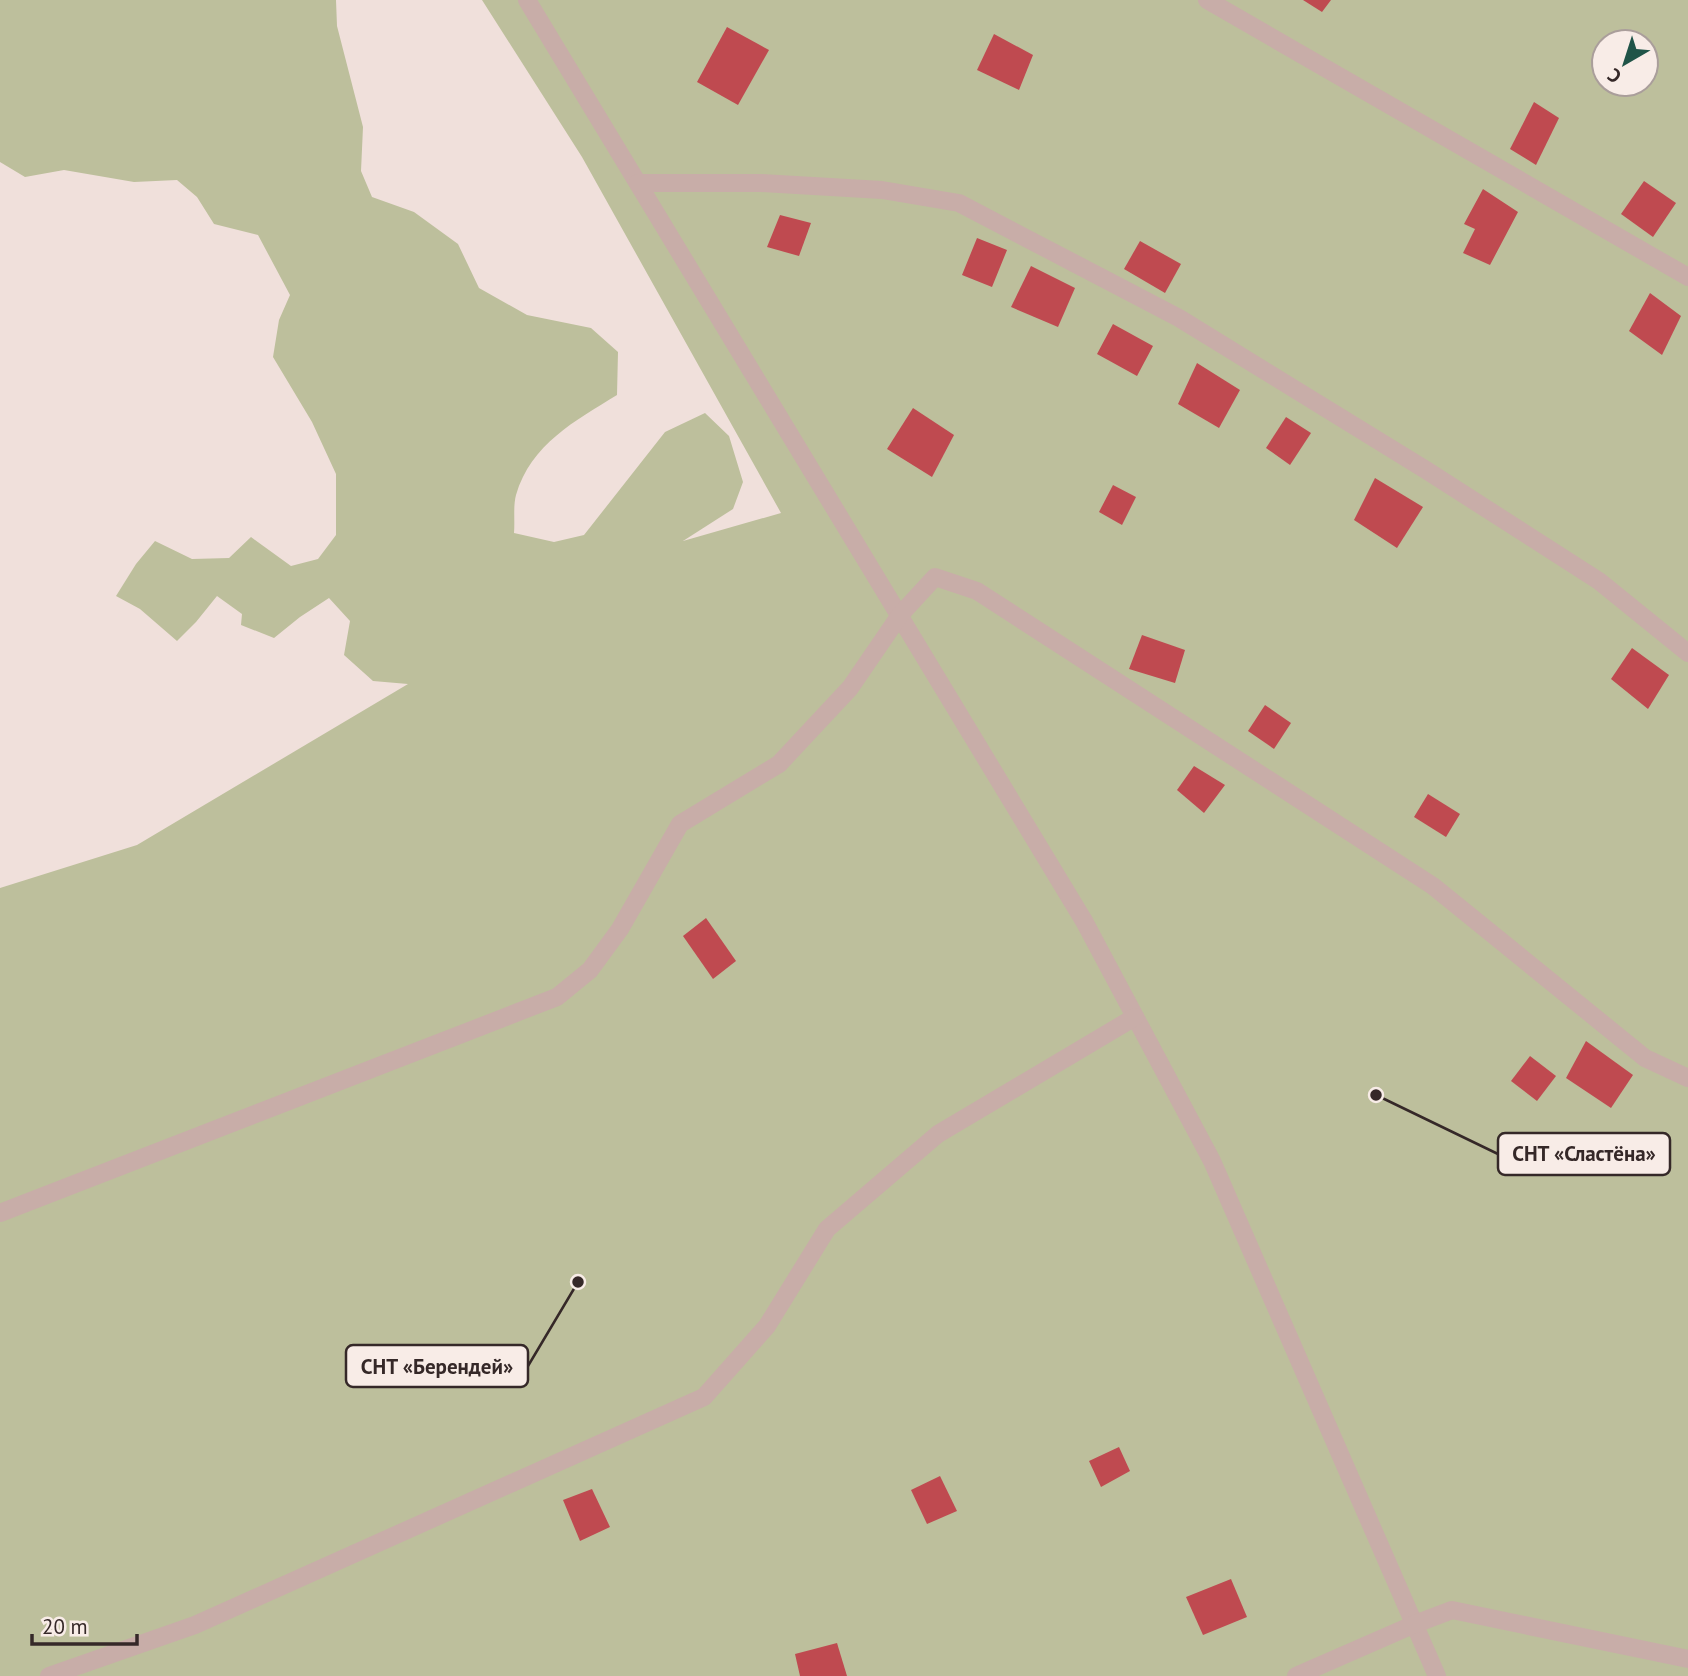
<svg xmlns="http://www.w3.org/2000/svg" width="1688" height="1676" font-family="'PT Sans',sans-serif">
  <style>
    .green { fill: #bdbf9c; fill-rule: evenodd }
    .building { fill: #bf4a50 }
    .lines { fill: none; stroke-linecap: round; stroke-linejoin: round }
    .minor { stroke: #c8ada8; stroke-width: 18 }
    .leader { fill: none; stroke: #352828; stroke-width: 2.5 }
    .callout-dot { fill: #352828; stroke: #f8ece7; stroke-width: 2.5 }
    .callout { fill: #f8ece7; stroke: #352828; stroke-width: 2.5 }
    .callout-label { font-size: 21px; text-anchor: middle; font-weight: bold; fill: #352828 }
  </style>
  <rect width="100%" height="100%" fill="#f0e0db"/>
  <path class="green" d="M0,0H336L337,26L363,127L361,171L372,197L414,212L458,244L479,288L527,315L591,328L618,352L617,395C575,421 531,444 516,495C513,506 515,521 514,533L554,542L584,535L665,432L705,413L729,436L743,482L733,509L683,541L781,513L582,157L482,0H1688V1676H0V888L137,845L408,684L373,681L344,655L350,621L329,598L300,617L274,638L241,625L242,614L217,596L196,622L177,641L140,609L116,596L136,564L155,541L192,559L229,558L251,537L291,566L318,559L336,535V474L312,422L273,357L279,320L290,295L258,235L214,224L197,197L177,180L134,182L64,170L25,177L0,162ZM1604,42H1646V84H1604Z"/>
  <g class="building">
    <path d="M1303,0H1331L1322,12Z"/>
    <path d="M727,27L769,50L738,105L697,82Z"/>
    <path d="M994,34L1033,55L1019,90L977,70Z"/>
    <path d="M1534,102L1559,118L1536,165L1510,149Z"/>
    <path d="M1644,181L1676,203L1653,237L1621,214Z"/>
    <path d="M1483,189L1518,212L1490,265L1463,253L1475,229L1464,224Z"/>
    <path d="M780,215L811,223L799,256L767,247Z"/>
    <path d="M977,238L1007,250L992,287L962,275Z"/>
    <path d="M1140,241L1181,264L1165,293L1124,269Z"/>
    <path d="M1031,266L1075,288L1058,327L1011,307Z"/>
    <path d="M1650,293L1681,316L1662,355L1629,331Z"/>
    <path d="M1113,324L1153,346L1137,376L1097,354Z"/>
    <path d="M1197,363L1240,390L1219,428L1178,404Z"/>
    <path d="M913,408L954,435L932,477L887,449Z"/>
    <path d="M1286,417L1311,433L1290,465L1266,448Z"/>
    <path d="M1375,478L1423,507L1397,548L1354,520Z"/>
    <path d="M1113,485L1136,497L1122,525L1099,512Z"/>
    <path d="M1142,635L1185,650L1175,683L1129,669Z"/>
    <path d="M1632,648L1669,675L1648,709L1611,679Z"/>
    <path d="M1265,705L1291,723L1274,749L1248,731Z"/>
    <path d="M1194,766L1225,785L1204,813L1177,790Z"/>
    <path d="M1428,794L1460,814L1446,837L1414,817Z"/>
    <path d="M706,918L736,961L713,979L683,936Z"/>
    <path d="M1586,1041L1633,1075L1611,1108L1566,1078Z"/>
    <path d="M1530,1056L1556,1076L1537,1101L1511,1081Z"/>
    <path d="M1119,1447L1130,1471L1101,1487L1089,1461Z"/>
    <path d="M940,1476L957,1511L927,1524L911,1490Z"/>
    <path d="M592,1489L610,1527L580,1541L563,1500Z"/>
    <path d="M1231,1579L1247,1617L1203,1635L1186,1597Z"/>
    <path d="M837,1643L847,1676H800L795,1654Z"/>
  </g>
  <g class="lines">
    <g class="minor">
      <path d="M527,0L1084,921L1212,1161L1437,1676"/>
      <path d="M1207,0L1688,277"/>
      <path d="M638,183H761L882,190L959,203L1179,318L1426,470L1599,581L1688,653"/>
      <path d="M0,1213L557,997L590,970L620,929L680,824L779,764L850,688L900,615L935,577L977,591L1433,886L1645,1058L1688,1078"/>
      <path d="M49,1676L195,1625L704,1397L767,1326L827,1229L938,1134L1135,1017"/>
      <path d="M1296,1676L1415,1624L1452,1610L1688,1659"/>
    </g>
  </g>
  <path class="leader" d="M1376 1095L1498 1154M578 1282L528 1366"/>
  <g class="callout-dot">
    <circle cx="1376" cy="1095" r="7"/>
    <circle cx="578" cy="1282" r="7"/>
  </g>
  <g class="callout">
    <rect x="1498" y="1133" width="172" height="42" rx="7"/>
    <rect x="346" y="1345" width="182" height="42" rx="7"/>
  </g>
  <g class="callout-label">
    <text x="1584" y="1161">СНТ «Сластёна»</text>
    <text x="437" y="1374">СНТ «Берендей»</text>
  </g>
  <g transform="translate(1625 63) rotate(219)"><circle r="33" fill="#f8ece7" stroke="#aa9e9b" stroke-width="2"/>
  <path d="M0-5L12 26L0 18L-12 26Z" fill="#205448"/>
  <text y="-10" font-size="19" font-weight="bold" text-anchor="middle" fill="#352828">С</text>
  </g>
  <path d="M32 1634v10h105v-10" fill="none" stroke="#352828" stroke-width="3.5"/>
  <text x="42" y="1634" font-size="21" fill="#352828" stroke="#f8ece7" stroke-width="5" paint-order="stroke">20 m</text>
</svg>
